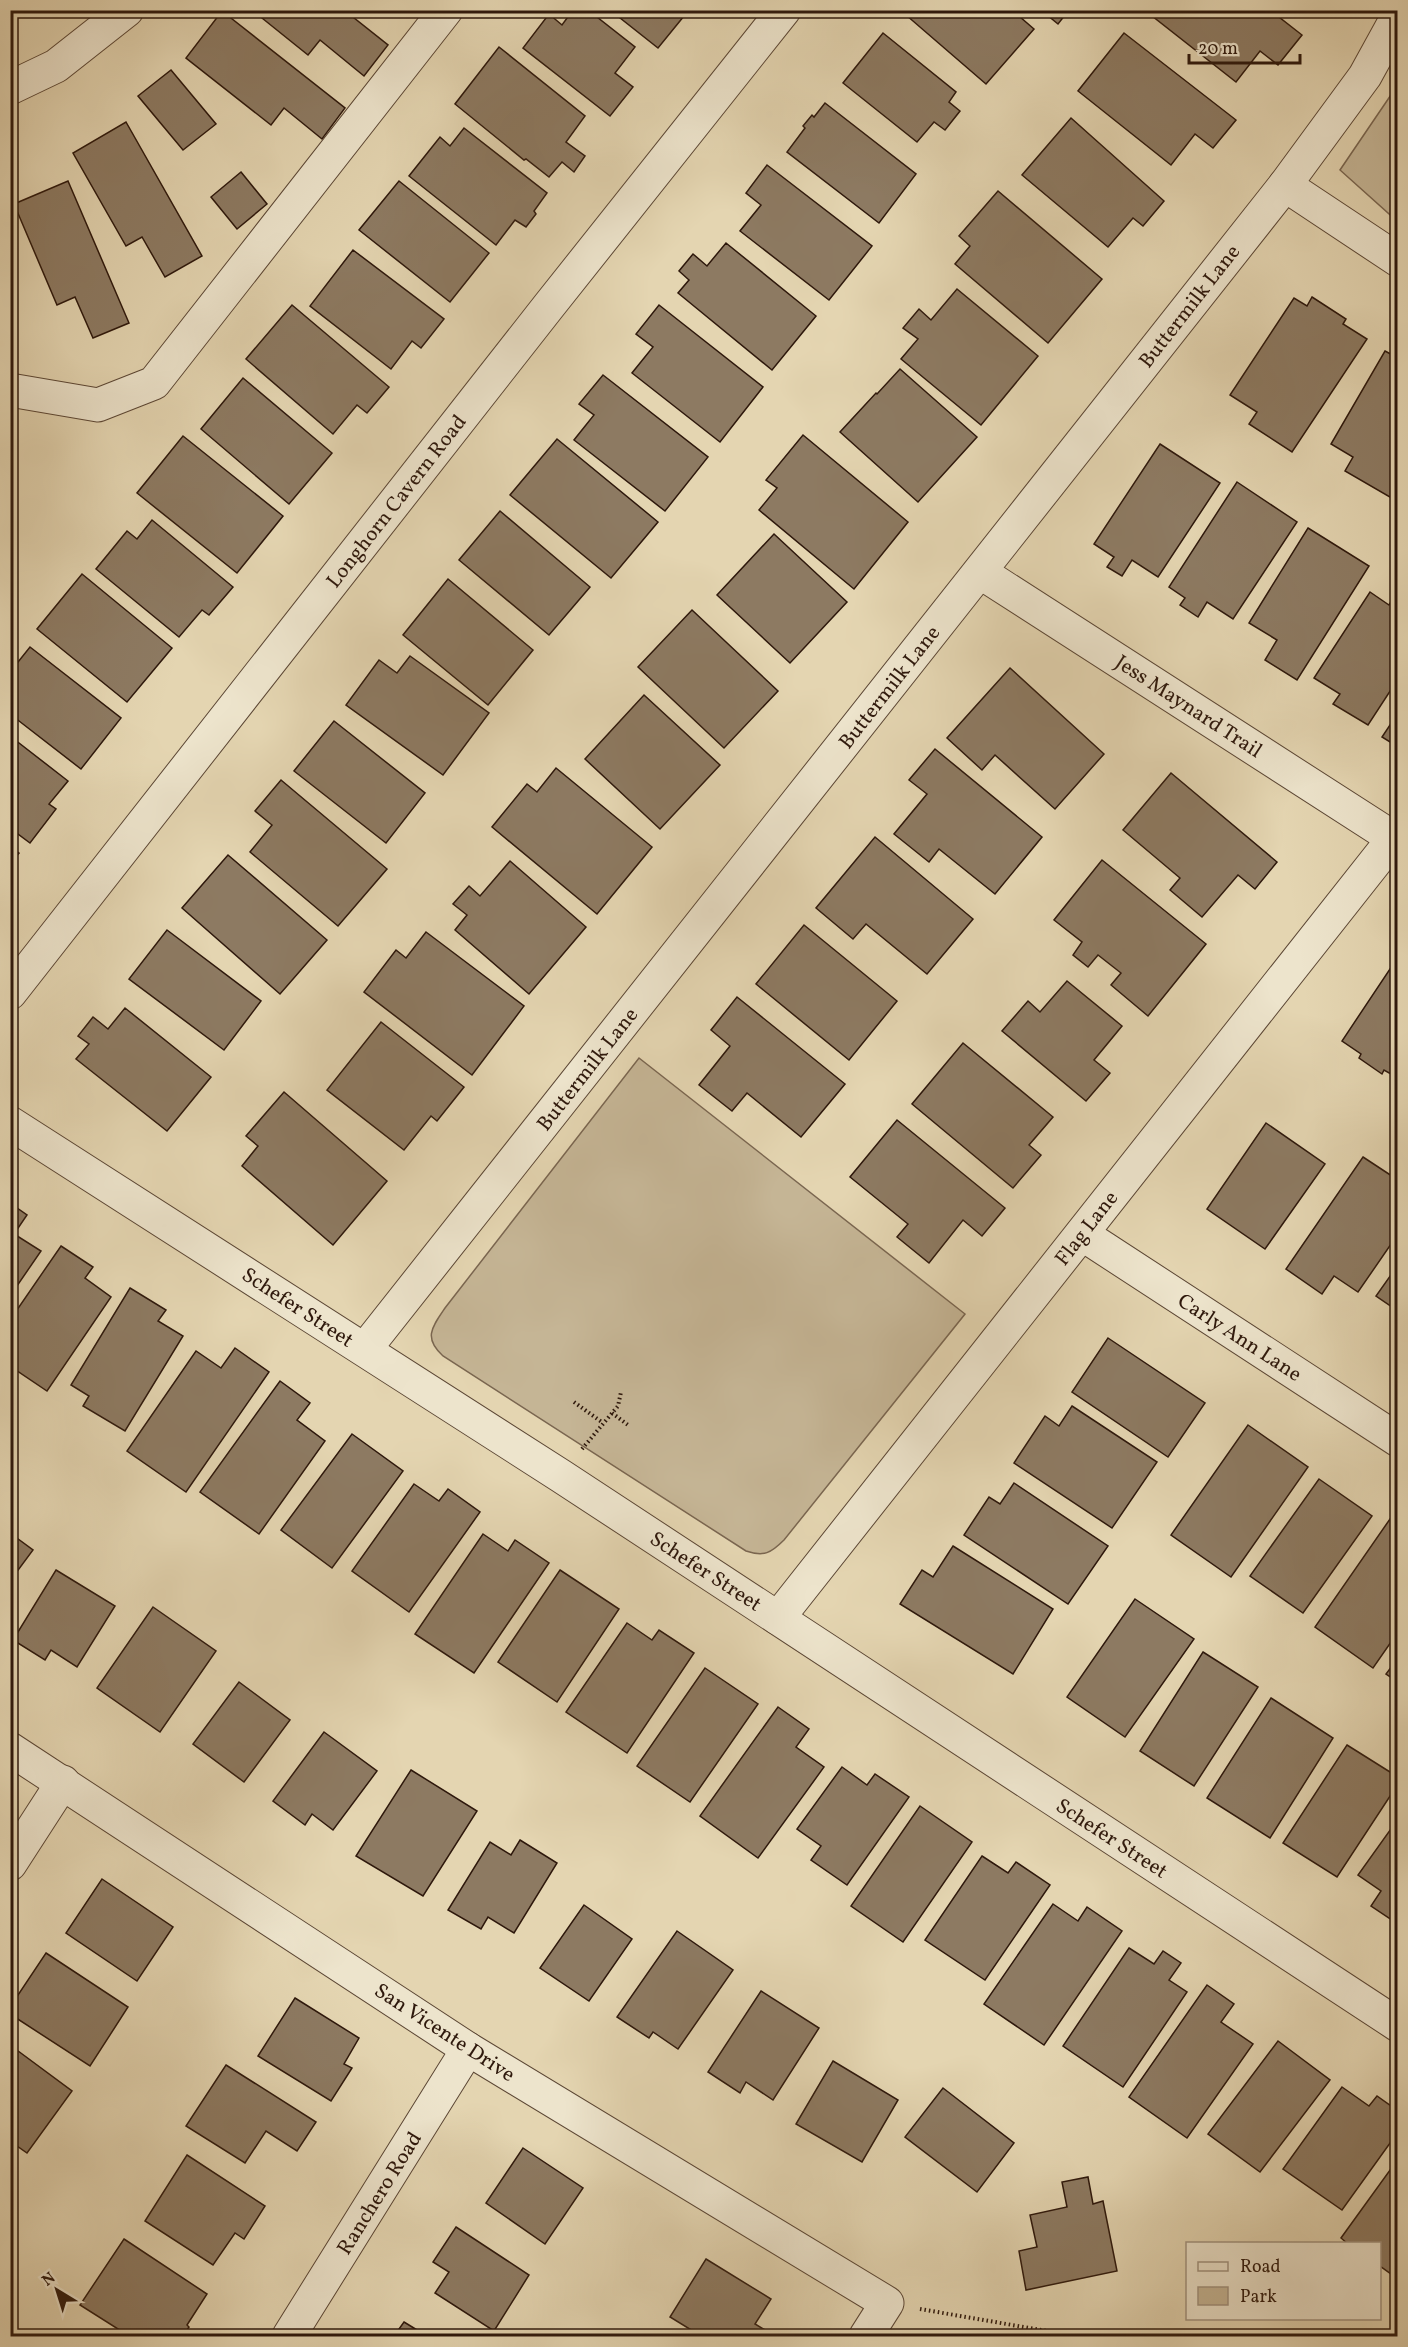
<svg xmlns="http://www.w3.org/2000/svg" width="1408" height="2347" font-family="Vollkorn,serif">
  <style>
    .green { fill: #c5b595; stroke: #7a6650; stroke-width: 1.5 }
    .building { fill: #8d7a62; stroke: #2e180c; stroke-width: 1.5 }
    .lines { fill: none; stroke-linecap: round; stroke-linejoin: round }
    .minor-casing { stroke: #5c4735; stroke-width: 35 }
    .path { stroke: #2e180c; stroke-width: 4; stroke-dasharray: 1.5 3; stroke-linecap: butt }
    .minor { stroke: #ede4cc; stroke-width: 33 }
    .labels { text-anchor: middle; stroke-width: 4.5; stroke-linejoin: round; paint-order: stroke }
    .street-label { font-size: 21px; fill: #2e180c; stroke: #ede4cc }
  </style>
  <rect width="100%" height="100%" fill="#e4d5b1"/>
  <filter id="stains"><feTurbulence type="fractalNoise" baseFrequency=".00333" numOctaves="4"/><feColorMatrix values="0 0 0 0 .2 0 0 0 0 .09 0 0 0 0 .02 0 0 0 .5 -.17"/></filter>
  <radialGradient id="worn" r=".72"><stop offset=".6" stop-color="#630" stop-opacity="0"/><stop offset="1" stop-color="#630" stop-opacity=".3"/></radialGradient>
  <g class="green">
    <path d="M1397,86V221L1340,170Z"/>
    <path d="M639,1058L965,1314L784,1540C771,1553 764,1557 746,1551L443,1356C423,1338 432,1327 445,1308Z"/>
  </g>
  <g class="building">
    <path d="M252,10H344L388,45L364,76L320,40L308,55Z"/>
    <path d="M573,10H588L635,47L615,73L633,87L610,116L523,48L549,14L562,25Z"/>
    <path d="M610,10H677L684,16L658,48Z"/>
    <path d="M910,10H1012L1034,29L986,84L906,15Z"/>
    <path d="M1041,10H1069L1058,24Z"/>
    <path d="M1148,10H1270L1302,35L1278,65L1260,51L1236,82L1147,12Z"/>
    <path d="M222,11L345,108L322,139L284,108L271,125L186,58Z"/>
    <path d="M883,33L956,92L949,102L960,111L945,130L934,122L917,142L843,83Z"/>
    <path d="M1124,33L1236,120L1213,148L1195,134L1171,165L1078,91Z"/>
    <path d="M499,47L585,116L566,142L585,156L574,172L562,162L549,177L526,159L524,160L455,104Z"/>
    <path d="M171,70L216,124L183,150L138,96Z"/>
    <path d="M825,103L916,174L879,223L787,152L805,128L803,126L812,115L814,117Z"/>
    <path d="M1071,118L1164,201L1143,226L1133,218L1108,247L1022,175Z"/>
    <path d="M126,122L202,256L165,277L142,237L126,246L73,153Z"/>
    <path d="M464,128L547,193L534,211L536,214L526,227L515,220L496,245L409,176L440,137L450,146Z"/>
    <path d="M767,165L872,246L829,300L740,231L761,205L746,193Z"/>
    <path d="M241,172L267,204L237,229L211,197Z"/>
    <path d="M68,181L129,323L93,338L75,297L57,305L14,204Z"/>
    <path d="M399,181L489,253L450,302L359,230Z"/>
    <path d="M998,191L1102,279L1048,343L955,264L970,246L959,236Z"/>
    <path d="M726,243L816,316L772,370L678,293L689,280L679,271L693,254L707,266Z"/>
    <path d="M353,250L444,319L421,348L412,341L391,369L310,306Z"/>
    <path d="M957,289L1038,356L981,425L901,359L918,339L903,328L919,309L931,320Z"/>
    <path d="M1312,297L1346,319L1343,324L1367,339L1292,452L1249,424L1257,412L1230,395L1294,298L1307,306Z"/>
    <path d="M292,305L389,387L367,413L357,405L333,434L246,359Z"/>
    <path d="M659,305L763,387L720,442L632,373L653,347L636,334Z"/>
    <path d="M1385,351L1398,358V495L1395,500L1345,471L1353,457L1331,444Z"/>
    <path d="M900,369L977,437L918,502L840,432L876,393L877,394Z"/>
    <path d="M603,375L708,457L665,511L574,440L594,415L579,404Z"/>
    <path d="M243,378L332,453L289,504L201,429Z"/>
    <path d="M803,435L908,522L854,589L759,510L777,488L766,480Z"/>
    <path d="M183,436L283,516L237,573L137,493Z"/>
    <path d="M557,439L658,522L611,578L510,495Z"/>
    <path d="M1160,444L1220,483L1158,577L1132,560L1122,576L1107,567L1114,557L1094,544Z"/>
    <path d="M1237,482L1297,522L1233,619L1207,602L1198,617L1180,605L1185,598L1169,587Z"/>
    <path d="M500,511L590,587L549,635L459,560Z"/>
    <path d="M152,520L233,587L209,615L202,610L179,637L96,569L127,531L137,539Z"/>
    <path d="M1308,528L1369,566L1297,680L1265,660L1277,640L1249,623Z"/>
    <path d="M774,534L847,602L790,663L717,595Z"/>
    <path d="M82,574L172,648L127,702L37,629Z"/>
    <path d="M448,579L533,650L488,705L403,635Z"/>
    <path d="M1370,592L1389,605L1394,597L1398,599V679L1368,725L1333,704L1340,694L1314,678Z"/>
    <path d="M692,610L778,691L724,748L638,667Z"/>
    <path d="M30,647L121,718L81,769L10,714V672Z"/>
    <path d="M410,656L489,713L443,775L346,705L379,660L397,673Z"/>
    <path d="M1010,668L1104,754L1055,809L995,755L982,770L947,738Z"/>
    <path d="M644,695L720,765L660,829L585,759Z"/>
    <path d="M1398,713V747L1382,737Z"/>
    <path d="M334,721L425,793L386,843L294,771Z"/>
    <path d="M10,736L68,781L49,804L56,809L30,843L10,828Z"/>
    <path d="M935,749L1042,837L995,894L939,849L929,862L894,834L927,794L909,780Z"/>
    <path d="M556,768L652,847L597,914L492,827L527,784L537,792Z"/>
    <path d="M1171,773L1277,862L1255,889L1238,875L1202,917L1170,890L1180,878L1123,830Z"/>
    <path d="M281,780L387,869L338,926L250,852L272,825L255,811Z"/>
    <path d="M875,837L973,919L927,974L866,924L853,939L816,908Z"/>
    <path d="M10,846L19,853L10,864Z"/>
    <path d="M228,855L327,940L280,994L182,908Z"/>
    <path d="M1102,860L1206,944L1148,1016L1111,985L1121,973L1098,955L1088,967L1073,955L1082,942L1054,920Z"/>
    <path d="M510,861L586,927L529,994L455,930L467,915L453,904L469,886L480,896Z"/>
    <path d="M804,925L897,1001L849,1060L756,984Z"/>
    <path d="M167,930L261,1001L224,1050L129,979Z"/>
    <path d="M426,932L524,1006L472,1075L364,992L396,950L406,958Z"/>
    <path d="M1398,957V1078L1384,1070L1382,1074L1359,1058L1361,1054L1342,1041Z"/>
    <path d="M1067,981L1122,1026L1094,1060L1110,1073L1086,1101L1002,1031L1028,1001L1040,1012Z"/>
    <path d="M737,997L845,1084L801,1137L747,1093L732,1111L699,1085L730,1046L711,1030Z"/>
    <path d="M125,1008L211,1077L167,1131L76,1059L89,1044L78,1036L93,1017L108,1029Z"/>
    <path d="M381,1022L464,1087L437,1121L431,1116L404,1150L327,1090Z"/>
    <path d="M963,1043L1053,1117L1029,1145L1041,1155L1013,1188L912,1104Z"/>
    <path d="M284,1092L387,1181L333,1245L242,1166L258,1146L246,1136Z"/>
    <path d="M897,1120L1005,1208L982,1236L963,1220L929,1263L897,1237L908,1224L850,1177Z"/>
    <path d="M1266,1123L1325,1164L1265,1249L1207,1209Z"/>
    <path d="M1363,1157L1398,1180V1234L1358,1292L1334,1276L1322,1294L1286,1269Z"/>
    <path d="M10,1203L27,1215L14,1234L41,1251L10,1296Z"/>
    <path d="M61,1246L93,1267L85,1278L111,1297L47,1391L10,1366V1320Z"/>
    <path d="M1398,1265V1311L1376,1296Z"/>
    <path d="M130,1288L166,1310L158,1321L183,1336L125,1431L83,1406L89,1396L71,1385Z"/>
    <path d="M1108,1338L1205,1403L1168,1457L1072,1392Z"/>
    <path d="M235,1348L269,1372L186,1492L127,1451L196,1351L221,1368Z"/>
    <path d="M280,1381L310,1403L297,1420L325,1441L259,1534L200,1492Z"/>
    <path d="M1072,1406L1157,1462L1112,1528L1014,1463L1045,1416L1059,1426Z"/>
    <path d="M1248,1425L1308,1467L1231,1577L1171,1535Z"/>
    <path d="M352,1434L403,1471L332,1568L281,1530Z"/>
    <path d="M1319,1479L1372,1516L1303,1613L1250,1576Z"/>
    <path d="M1014,1483L1108,1546L1068,1604L964,1535L989,1497L1000,1504Z"/>
    <path d="M414,1484L439,1501L448,1489L480,1512L409,1612L352,1571Z"/>
    <path d="M1390,1519L1398,1524V1632L1373,1668L1315,1627Z"/>
    <path d="M10,1533L33,1550L10,1581Z"/>
    <path d="M483,1534L508,1551L515,1540L549,1563L474,1673L415,1634Z"/>
    <path d="M953,1546L1053,1609L1013,1674L900,1604L922,1570L933,1577Z"/>
    <path d="M56,1570L115,1606L77,1667L51,1650L45,1660L13,1640Z"/>
    <path d="M560,1570L619,1609L557,1702L498,1662Z"/>
    <path d="M1135,1599L1194,1639L1125,1737L1067,1697Z"/>
    <path d="M153,1607L216,1651L160,1732L97,1688Z"/>
    <path d="M627,1623L652,1640L659,1630L694,1653L627,1753L566,1712Z"/>
    <path d="M1203,1652L1258,1687L1194,1786L1140,1751Z"/>
    <path d="M1398,1658V1682L1386,1674Z"/>
    <path d="M705,1668L758,1704L690,1802L637,1766Z"/>
    <path d="M239,1682L290,1720L244,1782L193,1744Z"/>
    <path d="M1271,1698L1333,1738L1270,1838L1207,1798Z"/>
    <path d="M778,1707L809,1729L796,1747L824,1767L758,1858L700,1816Z"/>
    <path d="M324,1732L377,1771L333,1830L312,1814L305,1825L273,1801Z"/>
    <path d="M1347,1745L1398,1777V1784L1337,1877L1283,1843Z"/>
    <path d="M842,1767L867,1785L875,1774L909,1797L847,1885L811,1860L821,1846L797,1829Z"/>
    <path d="M411,1770L477,1811L423,1896L356,1856Z"/>
    <path d="M920,1806L972,1842L903,1942L851,1906Z"/>
    <path d="M1398,1819V1924L1371,1906L1381,1891L1358,1875Z"/>
    <path d="M520,1840L557,1863L514,1933L488,1917L481,1929L448,1910L490,1842L511,1855Z"/>
    <path d="M982,1856L1008,1873L1016,1862L1050,1885L985,1980L925,1940Z"/>
    <path d="M102,1879L173,1927L137,1981L66,1933Z"/>
    <path d="M1053,1904L1078,1921L1087,1907L1122,1931L1044,2045L984,2004Z"/>
    <path d="M584,1905L632,1939L589,2001L540,1968Z"/>
    <path d="M677,1931L733,1970L678,2049L653,2032L649,2038L617,2017Z"/>
    <path d="M1129,1948L1154,1964L1163,1951L1181,1963L1169,1980L1187,1992L1123,2087L1063,2046Z"/>
    <path d="M46,1953L128,2007L90,2066L10,2014V2007Z"/>
    <path d="M1207,1985L1234,2004L1221,2022L1253,2044L1187,2138L1129,2097Z"/>
    <path d="M761,1991L819,2028L773,2100L746,2082L740,2093L708,2072Z"/>
    <path d="M295,1998L359,2038L344,2064L352,2068L331,2101L258,2056Z"/>
    <path d="M1278,2041L1330,2080L1260,2172L1208,2134Z"/>
    <path d="M10,2045L72,2091L27,2153L10,2141Z"/>
    <path d="M833,2061L898,2100L862,2162L796,2124Z"/>
    <path d="M226,2065L316,2122L297,2151L266,2131L245,2163L186,2126Z"/>
    <path d="M1342,2087L1369,2106L1377,2096L1398,2111V2132L1342,2210L1283,2169Z"/>
    <path d="M943,2088L1014,2143L977,2192L905,2137Z"/>
    <path d="M523,2148L583,2188L545,2244L486,2203Z"/>
    <path d="M187,2155L265,2206L244,2239L235,2233L213,2265L145,2221Z"/>
    <path d="M1398,2159V2279L1380,2266V2244H1348L1341,2238Z"/>
    <path d="M1088,2177L1093,2204L1103,2201L1117,2271L1026,2290L1019,2251L1037,2247L1030,2215L1067,2207L1062,2182Z"/>
    <path d="M456,2227L529,2275L494,2331L435,2293L449,2272L433,2262Z"/>
    <path d="M124,2239L207,2294L187,2325L189,2327L183,2336H129L80,2305Z"/>
    <path d="M706,2259L771,2299L755,2324L772,2334L770,2336H701L670,2317Z"/>
    <path d="M404,2322L427,2336H394Z"/>
  </g>
  <g class="lines">
    <defs>
      <g id="minor">
        <path d="M10,88L56,66L127,10"/>
        <path d="M1285,185L1398,260"/>
        <path d="M10,390L98,405L154,383L446,10"/>
        <path d="M980,572L1398,841"/>
        <path d="M10,993L548,307L784,10"/>
        <path d="M10,1123L561,1476L1398,2025"/>
        <path d="M1082,1234L1398,1440"/>
        <path d="M365,1349L1285,185L1365,76L1398,16"/>
        <path d="M778,1618L1394,838"/>
        <path d="M10,1749L468,2049L887,2303L866,2336"/>
        <path d="M10,1864L63,1782"/>
        <path d="M289,2336L468,2049"/>
      </g>
    </defs>
    <use href="#minor" class="minor-casing"/>
    <g class="path">
      <path d="M574,1402L603,1423"/>
      <path d="M612,1413L628,1425"/>
      <path d="M582,1449L618,1406L621,1392"/>
      <path d="M920,2309L1064,2334L1110,2336"/>
      <path d="M1217,2336L1229,2332L1268,2335L1271,2336"/>
    </g>
    <use href="#minor" class="minor"/>
  </g>
  <g class="labels">
    <g class="street-label">
      <text transform="translate(1189 306) rotate(-52)" y="7">Buttermilk Lane</text>
      <text transform="translate(396 501) rotate(-52)" y="7">Longhorn Cavern Road</text>
      <text transform="translate(889 687) rotate(-52)" y="7">Buttermilk Lane</text>
      <text transform="translate(1189 706) rotate(33)" y="7">Jess Maynard Trail</text>
      <text transform="translate(587 1069) rotate(-52)" y="7">Buttermilk Lane</text>
      <text transform="translate(1086 1228) rotate(-52)" y="7">Flag Lane</text>
      <text transform="translate(298 1307) rotate(33)" y="7">Schefer Street</text>
      <text transform="translate(1240 1337) rotate(33)" y="7">Carly Ann Lane</text>
      <text transform="translate(706 1571) rotate(33)" y="7">Schefer Street</text>
      <text transform="translate(1112 1838) rotate(33)" y="7">Schefer Street</text>
      <text transform="translate(445 2032) rotate(33)" y="7">San Vicente Drive</text>
      <text transform="translate(379 2193) rotate(-58)" y="7">Ranchero Road</text>
    </g>
  </g>
  <rect width="1408" height="2347" fill="none" stroke="#e4d5b1" stroke-width="36"/>
  <rect x="12" y="12" width="1384" height="2323" fill="none" stroke="#2e180c" stroke-width="3"/>
  <rect x="18" y="18" width="1372" height="2311" fill="none" stroke="#2e180c" stroke-width="1.5"/>
  <rect x="1186" y="2242" width="195" height="78" fill="#ede4cc" stroke="#a1927f" stroke-width="1.5"/>
  <rect x="1198" y="2262" width="30" height="9" fill="#ede4cc" stroke="#a1927f" stroke-width="1.5"/>
  <text x="1240" y="2272" font-size="18" fill="#2e180c">Road</text>
  <rect x="1198" y="2287" width="30" height="18" fill="#c5b595" stroke="#a1927f" stroke-width="1.5"/>
  <text x="1240" y="2302" font-size="18" fill="#2e180c">Park</text>
  <g transform="translate(57 2290) rotate(322)" stroke="#ede4cc" stroke-width="4.5" paint-order="stroke">
  <path d="M0-4.5L10 22L0 15L-10 22Z" fill="#2e180c"/>
  <text y="-9" font-size="16" font-weight="bold" text-anchor="middle" fill="#2e180c">N</text>
  </g>
  <path d="M1189 54v9h111v-9" fill="none" stroke="#2e180c" stroke-width="3"/>
  <text x="1198" y="54" font-size="18" fill="#2e180c" stroke="#ede4cc" stroke-width="4.5" paint-order="stroke">20 m</text>
  <rect width="100%" height="100%" filter="url(#stains)"/>
  <rect width="100%" height="100%" fill="url(#worn)"/>
</svg>
